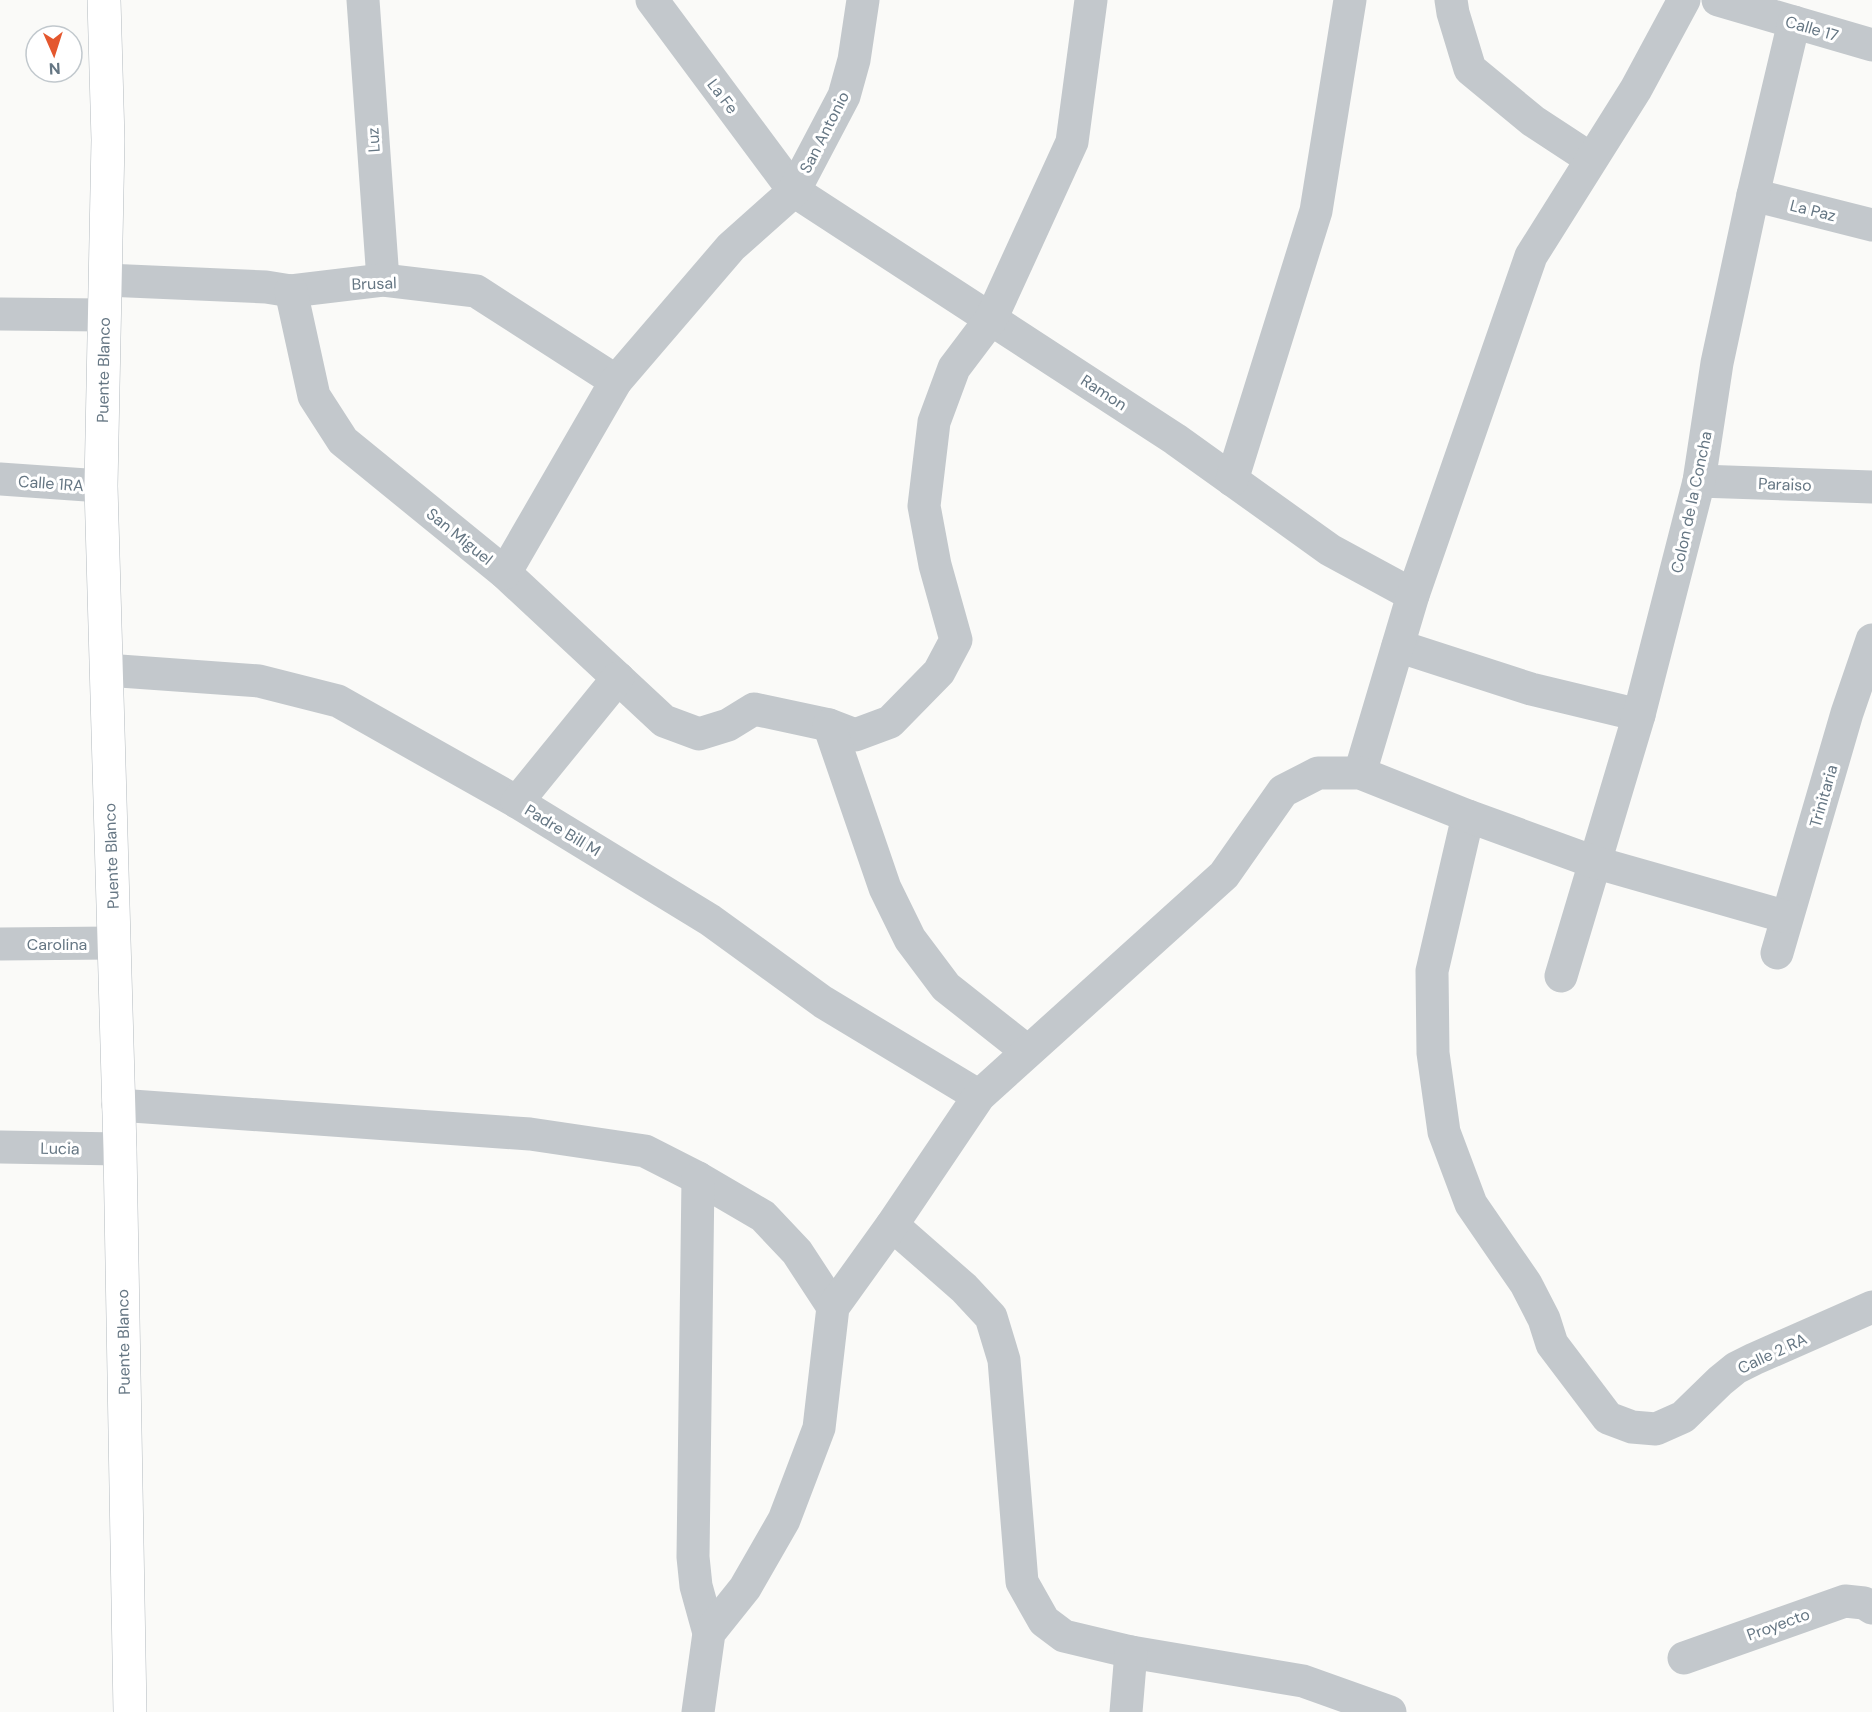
<svg xmlns="http://www.w3.org/2000/svg" width="1872" height="1712" font-family="'DM Sans',sans-serif">
  <style>
    .lines { fill: none; stroke-linecap: round; stroke-linejoin: round }
    .secondary-casing { stroke: #b3babf; stroke-width: 34 }
    .street { stroke: #c3c8cc; stroke-width: 33 }
    .secondary { stroke: #fff; stroke-width: 33 }
    .labels { text-anchor: middle; stroke-width: 6; stroke-linejoin: round; paint-order: stroke }
    .street-label { font-size: 16px; fill: #657683; stroke: #fff }
  </style>
  <rect width="100%" height="100%" fill="#fafaf8"/>
  <g class="lines">
    <defs>
      <path id="secondary" d="M104,0L108,140L101,486L120,1149L130,1712"/>
    </defs>
    <use href="#secondary" class="secondary-casing"/>
    <g class="street">
      <path d="M363,0L383,280"/>
      <path d="M652,0L794,191L1175,439L1330,550L1413,595"/>
      <path d="M1451,0L1453,13L1470,69L1533,121L1591,159"/>
      <path d="M1718,0L1872,45"/>
      <path d="M1753,195L1872,225"/>
      <path d="M106,280L266,287L291,291L383,280L476,291L616,381"/>
      <path d="M291,291L314,396L343,441L505,573L664,721L699,734L728,725L754,709L829,725L855,735L890,722L939,672L956,640L935,565L924,506L934,422L954,368L991,319L1072,142L1091,0"/>
      <path d="M0,314L104,315"/>
      <path d="M0,479L101,486"/>
      <path d="M1232,480L1316,211L1350,0"/>
      <path d="M1699,481L1872,487"/>
      <path d="M505,573L616,381L731,247L794,191L844,96L854,60L863,0"/>
      <path d="M1398,646L1531,689L1639,715"/>
      <path d="M106,670L259,681L338,701L517,802L710,920L823,1002L979,1096"/>
      <path d="M829,725L885,888L910,939L946,987L1027,1051"/>
      <path d="M1360,773L1413,595L1531,256L1636,89L1684,0"/>
      <path d="M517,802L618,678"/>
      <path d="M1468,816L1432,971L1433,1053L1444,1132L1471,1204L1526,1284L1544,1319L1552,1344L1608,1418L1632,1427L1656,1429L1683,1417L1720,1381L1736,1368L1754,1359L1872,1307"/>
      <path d="M0,944L113,943"/>
      <path d="M1777,953L1847,713L1872,640"/>
      <path d="M1561,976L1639,715L1699,481L1717,363L1753,195L1794,22"/>
      <path d="M118,1105L530,1134L645,1151L698,1178L763,1216L797,1252L833,1307"/>
      <path d="M0,1147L120,1149"/>
      <path d="M698,1178L693,1557L696,1586L709,1633"/>
      <path d="M892,1225L964,1288L991,1317L1004,1360L1022,1582L1044,1621L1064,1636L1131,1652L1303,1681L1390,1712"/>
      <path d="M1684,1658L1845,1601L1864,1603L1872,1608"/>
      <path d="M698,1712L709,1633L745,1588L784,1520L819,1428L833,1307L892,1225L979,1096L1224,875L1283,791L1318,773H1360L1468,816L1594,862L1787,917"/>
      <path d="M1126,1712L1131,1652"/>
    </g>
    <use href="#secondary" class="secondary"/>
  </g>
  <g class="labels">
    <g class="street-label">
      <text transform="translate(1812 28) rotate(16)" y="6">Calle 17</text>
      <text transform="translate(723 96) rotate(53)" y="6">La Fe</text>
      <text transform="translate(824 132) rotate(-63)" y="6">San Antonio</text>
      <text transform="translate(373 140) rotate(-94)" y="6">Luz</text>
      <text transform="translate(1813 210) rotate(14)" y="6">La Paz</text>
      <text transform="translate(374 283) rotate(-2)" y="6">Brusal</text>
      <text transform="translate(103 370) rotate(-89)" y="6">Puente Blanco</text>
      <text transform="translate(1104 392) rotate(33)" y="6">Ramon</text>
      <text transform="translate(51 483) rotate(4)" y="6">Calle 1RA</text>
      <text transform="translate(1785 484) rotate(2)" y="6">Paraiso</text>
      <text transform="translate(1691 502) rotate(-78)" y="6">Colon de la Concha</text>
      <text transform="translate(460 536) rotate(39)" y="6">San Miguel</text>
      <text transform="translate(1823 796) rotate(-74)" y="6">Trinitaria</text>
      <text transform="translate(563 830) rotate(31)" y="6">Padre Bill M</text>
      <text transform="translate(111 856) rotate(-92)" y="6">Puente Blanco</text>
      <text x="57" y="950">Carolina</text>
      <text transform="translate(60 1148) rotate(1)" y="6">Lucia</text>
      <text transform="translate(123 1342) rotate(-91)" y="6">Puente Blanco</text>
      <text transform="translate(1772 1353) rotate(-25)" y="6">Calle 2 RA</text>
      <text transform="translate(1778 1624) rotate(-20)" y="6">Proyecto</text>
    </g>
  </g>
  <g transform="translate(54 54) rotate(177)"><circle r="28" fill="#ffffff" stroke="#c1c8cd" stroke-width="1.5"/>
  <path d="M0-4.5L10 22L0 15L-10 22Z" fill="#e4572e"/>
  <text y="-9" font-size="16" font-weight="bold" text-anchor="middle" fill="#657683">N</text>
  </g>
</svg>
